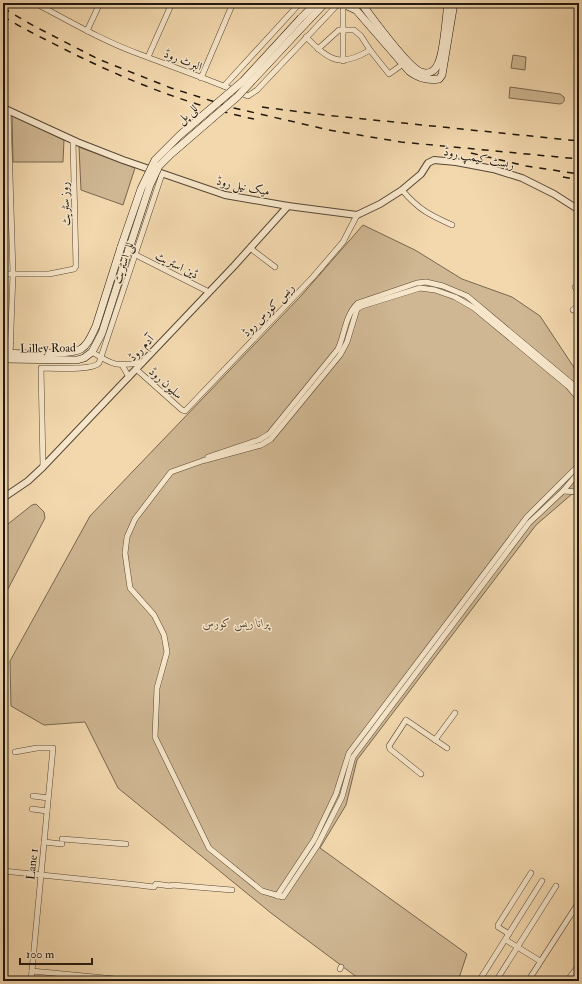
<svg xmlns="http://www.w3.org/2000/svg" width="582" height="984" font-family="'IM FELL Double Pica',Amiri,serif">
  <style>
    .green { fill: #cfb793; stroke: #786750 }
    .lines { fill: none; stroke-linecap: round; stroke-linejoin: round }
    .minor-casing { stroke: #554735; stroke-width: 6 }
    .tertiary-casing { stroke: #554735; stroke-width: 8 }
    .secondary-casing { stroke: #20170d; stroke-width: 8 }
    .minor { stroke: #f7e6ca; stroke-width: 5 }
    .tertiary { stroke: #f7e6ca; stroke-width: 6 }
    .secondary { stroke: #f7e6ca; stroke-width: 7 }
    .rail { stroke: #20170d; stroke-width: 1.5; stroke-dasharray: 7 7; stroke-linecap: butt }
    .secondary-bridge-casing { stroke: #20170d; stroke-width: 8; stroke-linecap: butt }
    .secondary-bridge { stroke: #f7e6ca; stroke-width: 7 }
    .labels { text-anchor: middle; stroke-width: 3; stroke-linejoin: round; paint-order: stroke }
    .street-label { font-size: 12px; fill: #20170d; stroke: #f7e6ca }
    .park-label { font-size: 12px; font-style: italic; fill: #554735; stroke: #f7e6ca }
  </style>
  <rect width="100%" height="100%" fill="#f3d8ae"/>
  <filter id="stains"><feTurbulence type="fractalNoise" baseFrequency=".005" numOctaves="4"/><feColorMatrix values="0 0 0 0 .2 0 0 0 0 .09 0 0 0 0 .02 0 0 0 .5 -.17"/></filter>
  <radialGradient id="worn" r=".72"><stop offset=".6" stop-color="#630" stop-opacity="0"/><stop offset="1" stop-color="#630" stop-opacity=".3"/></radialGradient>
  <g class="green">
    <path d="M513,55L526,57L525,70L511,68Z"/>
    <path d="M510,87L560,94L564,97C565,100 564,103 560,104L509,98Z"/>
    <path d="M12,115L64,140L63,162H13Z"/>
    <path d="M79,147L135,168L123,205L81,190Z"/>
    <path d="M363,225L415,250L462,279L512,297L540,316L579,375V495L572,494L536,525L357,760L346,805L320,848L467,954L458,981H362L271,913L118,788L85,722L44,725L11,706L10,661L90,516L300,297Z"/>
    <path d="M36,504L44,512L45,518L8,589L3,586V528L32,505Z"/>
  </g>
  <g class="lines">
    <defs>
      <g id="minor">
        <path d="M35,3C69,21 103,41 139,54C176,68 213,81 248,96L257,90L339,3"/>
        <path d="M343,3V61"/>
        <path d="M87,31L100,3"/>
        <path d="M306,37C330,61 340,68 370,50L389,74L403,64"/>
        <path d="M318,49L339,30H354L361,36L370,50"/>
        <path d="M148,57L172,3"/>
        <path d="M201,78L233,3"/>
        <path d="M224,86L300,3"/>
        <path d="M8,110L13,274L10,354"/>
        <path d="M402,190C419,210 430,215 452,225"/>
        <path d="M250,248L275,267"/>
        <path d="M136,255L209,292"/>
        <path d="M3,274H49L74,269L76,266L73,141"/>
        <path d="M575,287L579,292"/>
        <path d="M573,310L579,305"/>
        <path d="M3,345H11"/>
        <path d="M92,352C114,366 116,366 142,363"/>
        <path d="M122,365L129,377"/>
        <path d="M136,369L182,410L185,411L313,277L343,242L357,215"/>
        <path d="M579,399L568,386L474,308L455,297L435,290L420,288L362,306L357,309L347,342L340,355L271,439L261,445L202,461L171,472L135,519L127,537L125,553L130,588L154,615L164,635L167,652L157,688L155,737L209,848L262,891L283,897L317,846L342,797L353,757L529,523L563,491L579,472"/>
        <path d="M208,457L259,440L269,434L338,349C345,334 345,315 358,303L417,283L426,282L443,286L467,296L571,383L579,392"/>
        <path d="M43,467L41,368C53,368 92,371 99,363L162,174"/>
        <path d="M563,491L579,492"/>
        <path d="M435,740L455,713"/>
        <path d="M15,752L37,748H53L31,981"/>
        <path d="M421,774L390,749L389,746L406,720L447,748"/>
        <path d="M33,796L48,798"/>
        <path d="M32,809L47,811"/>
        <path d="M62,839L126,844"/>
        <path d="M44,842L62,844"/>
        <path d="M3,871L138,885L154,887L156,884L170,886L172,885L232,890"/>
        <path d="M277,896L314,840L336,794L349,753L527,517L578,466L579,463"/>
        <path d="M509,934L498,927V925L531,873"/>
        <path d="M506,940L540,961"/>
        <path d="M340,969L341,967"/>
        <path d="M32,971L115,979H134L146,981"/>
        <path d="M154,981H188"/>
        <path d="M195,981L241,980L249,981"/>
        <path d="M479,981L542,881"/>
        <path d="M496,981L556,886"/>
        <path d="M528,981L579,902"/>
        <path d="M567,981L579,965"/>
      </g>
      <g id="tertiary">
        <path d="M3,108L77,142L123,160L225,195L288,206L357,215L380,204L402,190L421,174L428,163L434,160L456,162L493,169L522,178L554,194L579,210"/>
        <path d="M3,498L28,481L43,467L234,266L288,206"/>
      </g>
      <g id="secondary">
        <path d="M341,3L354,9"/>
        <path d="M350,3L409,71C418,78 428,81 439,79L442,75L454,3"/>
        <path d="M361,3C372,17 407,67 421,72C429,75 435,71 438,64C444,53 446,17 448,3"/>
        <path d="M301,18L316,3"/>
        <path d="M305,24L325,3"/>
        <path d="M3,353C16,354 72,355 81,349C89,344 92,334 96,326L121,247"/>
        <path d="M3,359L77,360L84,358L92,352L102,333L129,249"/>
      </g>
    </defs>
    <use href="#minor" class="minor-casing"/>
    <use href="#tertiary" class="tertiary-casing"/>
    <use href="#secondary" class="secondary-casing"/>
    <use href="#minor" class="minor"/>
    <use href="#tertiary" class="tertiary"/>
    <use href="#secondary" class="secondary"/>
    <g class="rail">
      <path d="M3,8L34,26L98,59L171,88L234,108L329,130L401,142L579,159"/>
      <path d="M3,16C21,28 41,37 60,47C121,78 187,105 254,119"/>
      <path d="M262,107L325,115L579,141"/>
      <path d="M471,153L526,166L579,174"/>
      <path d="M563,177L579,180"/>
    </g>
    <defs>
      <g id="secondary-bridge">
        <path d="M121,247L141,189L155,160L180,135L243,81L301,18"/>
        <path d="M129,249L150,185L159,166L171,154L237,97L305,24"/>
      </g>
    </defs>
    <use href="#secondary-bridge" class="secondary-bridge-casing"/>
    <use href="#secondary-bridge" class="secondary-bridge"/>
  </g>
  <g class="labels">
    <g class="street-label">
      <text transform="translate(183 60) rotate(21)" y="4">البرٹ روڈ</text>
      <text transform="translate(187 114) rotate(-41)" y="4">للی پل</text>
      <text transform="translate(479 158) rotate(11)" y="4">ریسٹ کیمپ روڈ</text>
      <text transform="translate(243 186) rotate(12)" y="4">میک نیل روڈ</text>
      <text transform="translate(65 204) rotate(-92)" y="4">روز سٹریٹ</text>
      <text transform="translate(123 263) rotate(-72)" y="4">للی اسٹریٹ</text>
      <text transform="translate(177 265) rotate(27)" y="4">ڈین اسٹریٹ</text>
      <text transform="translate(268 310) rotate(-46)" y="4">ریس کورس روڈ</text>
      <text transform="translate(48 348) rotate(-1)" y="4">Lilley Road</text>
      <text transform="translate(141 348) rotate(-46)" y="4">آدم روڈ</text>
      <text transform="translate(166 383) rotate(42)" y="4">سلیون روڈ</text>
      <text transform="translate(32 864) rotate(-84)" y="4">Lane 1</text>
    </g>
    <g class="park-label">
      <text x="236" y="627">پرانا ریس کورس</text>
    </g>
  </g>
  <rect width="582" height="984" fill="none" stroke="#f3d8ae" stroke-width="16"/>
  <rect x="4" y="4" width="574" height="976" fill="none" stroke="#20170d" stroke-width="2"/>
  <rect x="8" y="8" width="566" height="968" fill="none" stroke="#20170d"/>
  <path d="M20 958v6h72v-6" fill="none" stroke="#20170d" stroke-width="2"/>
  <text x="26" y="958" font-size="12" fill="#20170d" stroke="#f7e6ca" stroke-width="3" paint-order="stroke">100 m</text>
  <rect width="100%" height="100%" filter="url(#stains)"/>
  <rect width="100%" height="100%" fill="url(#worn)"/>
</svg>
